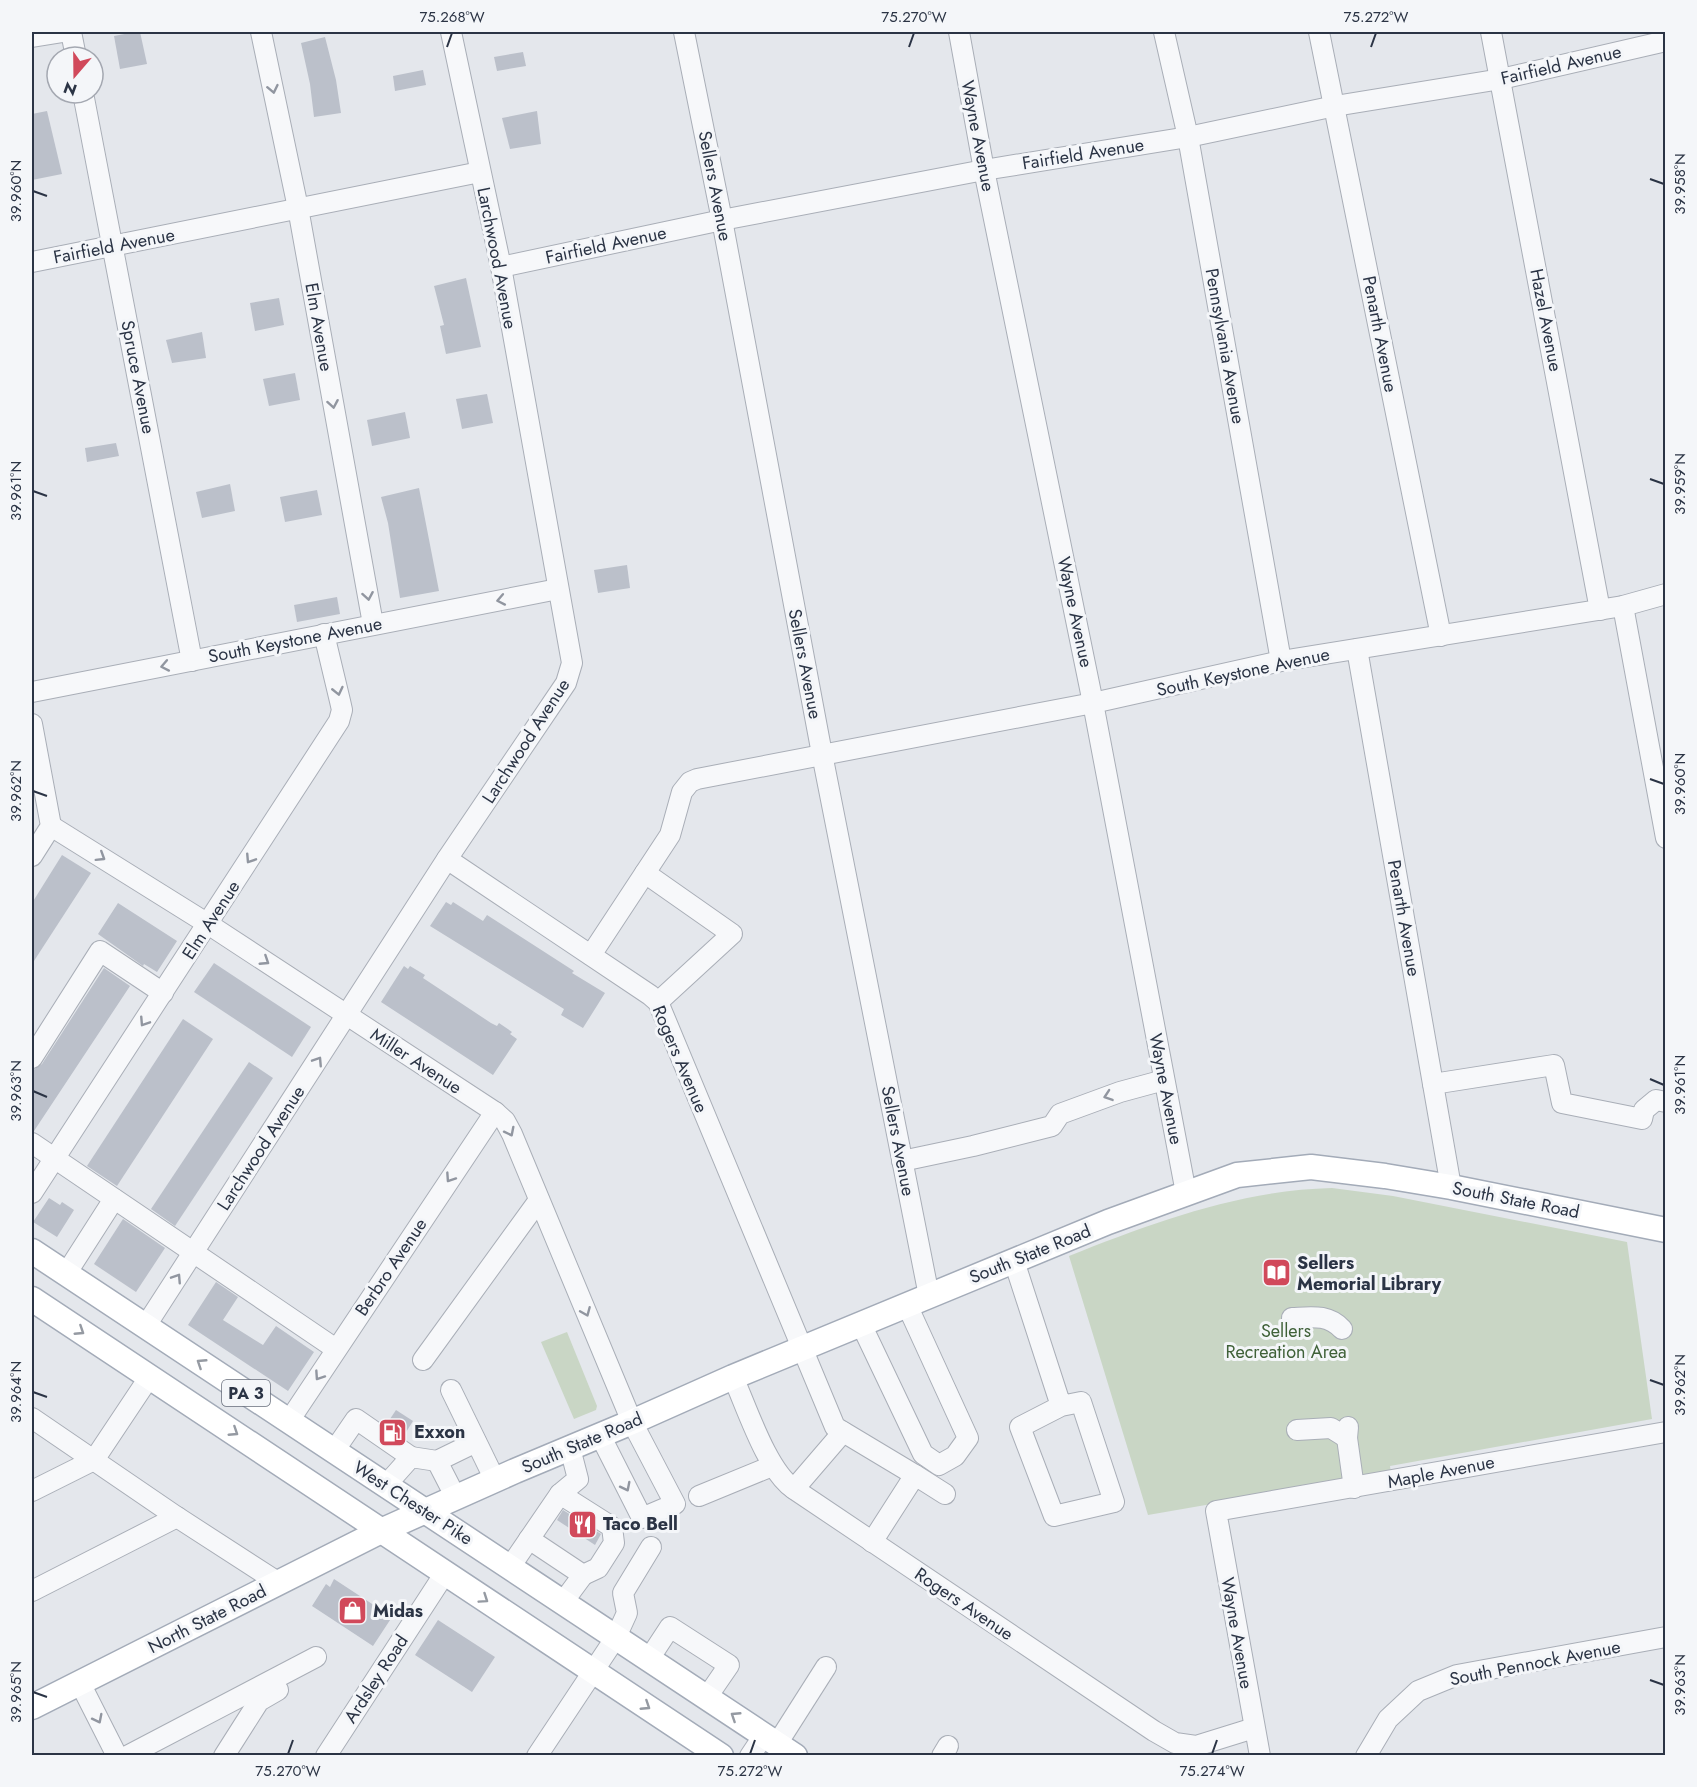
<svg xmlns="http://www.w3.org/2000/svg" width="1697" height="1787" font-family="Jost,sans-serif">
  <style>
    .green { fill: #c9d6c5 }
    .building { fill: #bbc0ca }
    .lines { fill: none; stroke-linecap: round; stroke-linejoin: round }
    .minor-casing { stroke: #a9aeb7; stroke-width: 22 }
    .major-casing { stroke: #a3abb8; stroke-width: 27 }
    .minor { stroke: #f7f8fa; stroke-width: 20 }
    .major { stroke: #fff; stroke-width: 24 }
    .oneway { stroke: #9196a0 }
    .oneway2 { stroke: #959aa2 }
    .ticks { fill: none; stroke: #2b3445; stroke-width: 2 }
    .labels { text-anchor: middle; stroke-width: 6; stroke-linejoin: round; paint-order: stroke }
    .shield { fill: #f4f6f9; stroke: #676e7b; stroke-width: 1.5 }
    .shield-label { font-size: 16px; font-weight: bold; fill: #2b3445 }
    .street-label { font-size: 18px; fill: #2b3445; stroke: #f4f6f9 }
    .poi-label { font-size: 18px; font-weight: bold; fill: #2b3445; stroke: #f4f6f9; text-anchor: start }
    .park-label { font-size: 18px; fill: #3f6138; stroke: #f4f6f9 }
    .neatline { fill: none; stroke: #2b3445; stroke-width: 2 }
    .ticks-label { font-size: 15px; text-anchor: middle; fill: #2b3445 }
  </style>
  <rect width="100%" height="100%" fill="#e4e7ec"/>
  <g class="green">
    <path d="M1332,1188L1393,1196L1627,1242L1652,1419L1390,1466L1391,1473L1148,1515L1069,1256C1152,1223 1241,1190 1332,1188Z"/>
    <path d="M567,1332L597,1406L596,1410L574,1419L541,1342Z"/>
  </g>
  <g class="building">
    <path d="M135,32H140L147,64L120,69L114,36Z"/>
    <path d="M325,37L336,80L341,113L314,117L310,84L301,43Z"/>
    <path d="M523,52L526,66L497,71L494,57Z"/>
    <path d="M423,70L426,85L395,91L393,76Z"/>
    <path d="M47,111L62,174L32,180V114Z"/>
    <path d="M537,111L541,144L510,149L502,118Z"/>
    <path d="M466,278L481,347L446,354L440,326L444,325L434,286Z"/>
    <path d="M279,298L284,325L255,331L250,303Z"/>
    <path d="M202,332L206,358L172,363L166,340Z"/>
    <path d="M295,373L300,400L269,406L263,379Z"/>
    <path d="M487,394L493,423L462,429L456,399Z"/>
    <path d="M405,412L410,438L372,446L367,420Z"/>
    <path d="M116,443L119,456L87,462L85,448Z"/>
    <path d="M230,484L235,511L202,518L196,492Z"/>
    <path d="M419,488L439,591L400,598L388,523L381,497Z"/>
    <path d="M317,490L322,515L285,522L280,497Z"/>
    <path d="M627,565L630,588L598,593L594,570Z"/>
    <path d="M337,597L340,614L297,622L294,605Z"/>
    <path d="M62,855L91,873L32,964V903Z"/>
    <path d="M446,902L451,905L453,902L483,921L487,915L574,971L572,973L605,993L583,1028L561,1015L564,1009L430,926Z"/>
    <path d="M118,903L177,941L157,972L144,964L143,966L98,934Z"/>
    <path d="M214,963L311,1027L292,1057L194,992Z"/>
    <path d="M404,966L408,969L410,966L425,975L423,978L491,1023L497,1026L499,1023L512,1032L510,1034L517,1039L493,1075L381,1002Z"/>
    <path d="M104,968L130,986L34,1131H32V1071L42,1064Z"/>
    <path d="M183,1019L213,1039L117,1186L87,1166Z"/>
    <path d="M249,1062L273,1078L175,1226L151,1209Z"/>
    <path d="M49,1198L60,1205L62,1202L74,1210L57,1237L33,1222Z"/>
    <path d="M123,1219L165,1248L136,1292L94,1264Z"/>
    <path d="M216,1282L238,1297L223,1320L263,1345L276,1326L314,1352L288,1391L188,1325Z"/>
    <path d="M396,1410L413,1421L403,1437L386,1425Z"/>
    <path d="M563,1510L601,1534L595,1545L557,1520Z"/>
    <path d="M334,1579L392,1617L373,1646L312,1606L326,1584L330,1587Z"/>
    <path d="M438,1620L495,1657L472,1692L415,1655Z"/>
  </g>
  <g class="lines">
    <defs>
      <g id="minor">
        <path d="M71,32L76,57"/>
        <path d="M261,32L298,208L373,624"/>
        <path d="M684,32L722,220L822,754L929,1296"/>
        <path d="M959,32L984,170L1093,703L1186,1193"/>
        <path d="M1164,32L1188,137L1281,661"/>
        <path d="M1319,32L1441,636"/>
        <path d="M1491,32L1600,610"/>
        <path d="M32,37L63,32"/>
        <path d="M83,93L192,661"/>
        <path d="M32,262L480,172"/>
        <path d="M501,267L722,220L984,170L1188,137L1335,106L1501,79L1666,41"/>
        <path d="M1623,606L1666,838"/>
        <path d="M1357,649L1451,1187"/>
        <path d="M32,692L558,589"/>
        <path d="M32,724L51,826L32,856"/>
        <path d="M51,826L208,924L495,1112L505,1121L512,1134L632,1422L675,1504L642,1518L600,1435"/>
        <path d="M447,859L650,995L658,1002L835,1427L915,1475"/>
        <path d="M645,873L732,934L658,1002"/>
        <path d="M591,955L670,835L682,792L690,782L697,779L1093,703L1281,661L1623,606L1666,594"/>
        <path d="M32,1058L100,951L163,993"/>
        <path d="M1433,1084L1554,1065L1562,1103L1642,1119L1644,1110L1656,1100L1666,1102"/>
        <path d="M32,1143L336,1349"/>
        <path d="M902,1161L973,1146L1052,1126L1060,1114L1120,1092L1164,1080"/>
        <path d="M32,1193L339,721L342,710L340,701L324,634"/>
        <path d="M1014,1261L1061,1406L1081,1402L1114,1502L1054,1516L1020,1427L1061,1406"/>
        <path d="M66,1274L114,1199"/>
        <path d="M1292,1318C1312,1317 1328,1314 1342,1329"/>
        <path d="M861,1324L923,1454L939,1465L955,1456L968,1438L907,1305"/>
        <path d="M145,1327L447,859L566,683L572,663L501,267L451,32"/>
        <path d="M423,1360L539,1200"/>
        <path d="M733,1377C747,1408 767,1471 794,1489L1154,1731L1175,1743L1196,1746L1254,1728"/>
        <path d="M451,1390L495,1480"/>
        <path d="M32,1418L177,1517L279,1583"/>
        <path d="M289,1421L495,1112"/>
        <path d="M1297,1430L1331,1428L1347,1438L1348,1427"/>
        <path d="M1347,1438L1354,1488"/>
        <path d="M334,1451L356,1419L411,1457"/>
        <path d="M437,1461L456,1498"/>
        <path d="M386,1485L411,1457L437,1461L476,1442"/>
        <path d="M794,1489L843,1432"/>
        <path d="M32,1491L94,1460L150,1376"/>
        <path d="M699,1496L772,1466"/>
        <path d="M529,1539L583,1575L598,1568L614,1543L612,1527L560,1494"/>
        <path d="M872,1542L915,1475L945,1494"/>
        <path d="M510,1567L560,1494L578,1479L570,1448"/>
        <path d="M32,1591L177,1517"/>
        <path d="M563,1602L583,1575"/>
        <path d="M649,1659L670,1627L729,1665L707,1697"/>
        <path d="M80,1683L117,1756"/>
        <path d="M777,1744L826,1667"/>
        <path d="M127,1756L316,1657"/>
        <path d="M224,1756L259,1701L278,1690"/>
        <path d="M326,1756L445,1573"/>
        <path d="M537,1756L616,1637L627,1613L623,1593L651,1547"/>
        <path d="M750,1756L764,1735"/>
        <path d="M942,1756L948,1746"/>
        <path d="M1260,1756L1216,1511L1666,1432"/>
        <path d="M1366,1756L1388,1719L1418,1691L1457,1675L1666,1637"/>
      </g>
      <g id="major">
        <path d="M32,1251L795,1756"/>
        <path d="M32,1299L721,1756"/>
        <path d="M32,1707L383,1530L515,1471L632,1422L733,1377L1108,1222L1237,1175L1311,1167L1385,1176L1451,1187L1666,1230"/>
      </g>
    </defs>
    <use href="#minor" class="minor-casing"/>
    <use href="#major" class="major-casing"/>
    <use href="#minor" class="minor"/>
    <use href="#major" class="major"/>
  </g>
  <defs><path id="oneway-chevron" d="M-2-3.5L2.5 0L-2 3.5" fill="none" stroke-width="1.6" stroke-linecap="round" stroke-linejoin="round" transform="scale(1.5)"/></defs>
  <g class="oneway">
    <use href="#oneway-chevron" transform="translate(273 89) rotate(78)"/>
    <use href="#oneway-chevron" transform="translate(333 404) rotate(80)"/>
    <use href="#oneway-chevron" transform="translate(368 596) rotate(80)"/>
    <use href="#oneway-chevron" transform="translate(501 600) rotate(169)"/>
    <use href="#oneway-chevron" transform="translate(165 666) rotate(169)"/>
    <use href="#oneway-chevron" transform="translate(338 691) rotate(77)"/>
    <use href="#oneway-chevron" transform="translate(101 857) rotate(32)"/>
    <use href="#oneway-chevron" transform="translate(250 859) rotate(123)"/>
    <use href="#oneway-chevron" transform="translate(265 961) rotate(33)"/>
    <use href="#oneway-chevron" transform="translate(144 1022) rotate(123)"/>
    <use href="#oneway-chevron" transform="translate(318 1061) rotate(-57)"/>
    <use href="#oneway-chevron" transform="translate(1108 1096) rotate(161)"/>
    <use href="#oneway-chevron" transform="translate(510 1132) rotate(63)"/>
    <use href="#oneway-chevron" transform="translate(450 1178) rotate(124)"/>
    <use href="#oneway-chevron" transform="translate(177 1278) rotate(-57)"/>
    <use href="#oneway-chevron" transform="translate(586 1312) rotate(67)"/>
    <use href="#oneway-chevron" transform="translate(319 1376) rotate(124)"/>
    <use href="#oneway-chevron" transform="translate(626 1487) rotate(63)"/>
    <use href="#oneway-chevron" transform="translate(98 1719) rotate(63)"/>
  </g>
  <g class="oneway2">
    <use href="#oneway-chevron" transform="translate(80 1331) rotate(33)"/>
    <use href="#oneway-chevron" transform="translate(201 1363) rotate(-147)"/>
    <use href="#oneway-chevron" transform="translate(234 1432) rotate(33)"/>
    <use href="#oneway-chevron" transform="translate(484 1599) rotate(34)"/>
    <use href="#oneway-chevron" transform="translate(646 1706) rotate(33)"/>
    <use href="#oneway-chevron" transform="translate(735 1716) rotate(-147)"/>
  </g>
  <path class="ticks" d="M447,47L452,33M909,47L914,33M1371,47L1376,33M1650,179L1664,184M33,191L47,196M1650,479L1664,484M33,491L47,496M1650,779L1664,784M33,791L47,796M1650,1079L1664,1085M33,1091L47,1097M1650,1380L1664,1385M33,1392L47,1397M1650,1680L1664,1685M33,1692L47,1697M288,1754L293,1740M750,1754L755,1740M1212,1754L1217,1740"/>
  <defs>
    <symbol id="library-square" viewBox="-11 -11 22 22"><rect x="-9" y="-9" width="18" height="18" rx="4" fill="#d1495b" stroke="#f4f6f9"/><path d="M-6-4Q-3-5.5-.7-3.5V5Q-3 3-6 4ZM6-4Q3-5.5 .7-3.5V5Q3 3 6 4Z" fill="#fff"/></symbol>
    <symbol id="fuel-square" viewBox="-11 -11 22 22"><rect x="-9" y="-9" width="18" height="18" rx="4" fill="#d1495b" stroke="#f4f6f9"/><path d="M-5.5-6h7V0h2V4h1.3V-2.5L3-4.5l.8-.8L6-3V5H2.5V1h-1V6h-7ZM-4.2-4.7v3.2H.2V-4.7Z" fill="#fff"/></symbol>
    <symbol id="restaurant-square" viewBox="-11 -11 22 22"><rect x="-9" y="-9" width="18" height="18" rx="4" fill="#d1495b" stroke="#f4f6f9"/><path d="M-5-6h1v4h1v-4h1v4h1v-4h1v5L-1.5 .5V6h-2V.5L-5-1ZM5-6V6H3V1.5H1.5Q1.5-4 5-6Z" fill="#fff"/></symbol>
    <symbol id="shop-square" viewBox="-11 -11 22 22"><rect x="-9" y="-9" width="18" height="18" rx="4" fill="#d1495b" stroke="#f4f6f9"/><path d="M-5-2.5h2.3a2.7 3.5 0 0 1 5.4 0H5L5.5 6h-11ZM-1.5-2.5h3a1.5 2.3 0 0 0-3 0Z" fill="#fff"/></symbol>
  </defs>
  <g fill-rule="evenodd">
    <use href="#library-square" x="1260" y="1256" width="33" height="33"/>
    <use href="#fuel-square" x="376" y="1416" width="33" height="33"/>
    <use href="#restaurant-square" x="566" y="1508" width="33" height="33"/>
    <use href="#shop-square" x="336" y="1594" width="33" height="33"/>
  </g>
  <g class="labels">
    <rect class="shield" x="222" y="1380" width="48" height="26" rx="4.5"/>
    <g class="shield-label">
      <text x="246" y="1399">PA 3</text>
    </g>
    <g class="street-label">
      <text transform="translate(1561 65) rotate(-13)" y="6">Fairfield Avenue</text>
      <text transform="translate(978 136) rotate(79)" y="6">Wayne Avenue</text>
      <text transform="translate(1083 154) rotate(-9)" y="6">Fairfield Avenue</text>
      <text transform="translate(715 186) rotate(79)" y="6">Sellers Avenue</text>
      <text transform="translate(606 245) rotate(-12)" y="6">Fairfield Avenue</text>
      <text transform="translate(114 246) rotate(-11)" y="6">Fairfield Avenue</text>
      <text transform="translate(497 258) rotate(79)" y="6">Larchwood Avenue</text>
      <text transform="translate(1546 320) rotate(79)" y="6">Hazel Avenue</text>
      <text transform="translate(319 327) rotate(80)" y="6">Elm Avenue</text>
      <text transform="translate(1380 334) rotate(79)" y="6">Penarth Avenue</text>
      <text transform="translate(1225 346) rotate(80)" y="6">Pennsylvania Avenue</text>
      <text transform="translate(138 377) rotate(79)" y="6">Spruce Avenue</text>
      <text transform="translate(1075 612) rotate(78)" y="6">Wayne Avenue</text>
      <text transform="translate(295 640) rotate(-11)" y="6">South Keystone Avenue</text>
      <text transform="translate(805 664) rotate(79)" y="6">Sellers Avenue</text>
      <text transform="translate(1243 672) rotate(-12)" y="6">South Keystone Avenue</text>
      <text transform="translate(526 741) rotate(-57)" y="6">Larchwood Avenue</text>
      <text transform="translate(1404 918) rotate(80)" y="6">Penarth Avenue</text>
      <text transform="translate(211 920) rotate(-57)" y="6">Elm Avenue</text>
      <text transform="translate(680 1059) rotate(67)" y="6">Rogers Avenue</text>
      <text transform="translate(416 1061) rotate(33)" y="6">Miller Avenue</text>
      <text transform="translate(1166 1089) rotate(79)" y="6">Wayne Avenue</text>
      <text transform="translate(898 1141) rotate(79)" y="6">Sellers Avenue</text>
      <text transform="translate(261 1148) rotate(-57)" y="6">Larchwood Avenue</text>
      <text transform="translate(1516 1200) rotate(11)" y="6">South State Road</text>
      <text transform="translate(1030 1254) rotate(-22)" y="6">South State Road</text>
      <text transform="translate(391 1267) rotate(-56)" y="6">Berbro Avenue</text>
      <text transform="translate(582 1443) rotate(-23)" y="6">South State Road</text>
      <text transform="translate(1441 1472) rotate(-11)" y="6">Maple Avenue</text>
      <text transform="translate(413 1503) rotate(33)" y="6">West Chester Pike</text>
      <text transform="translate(964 1604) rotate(34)" y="6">Rogers Avenue</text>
      <text transform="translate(207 1619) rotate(-27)" y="6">North State Road</text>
      <text transform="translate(1237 1633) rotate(80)" y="6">Wayne Avenue</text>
      <text transform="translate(1535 1663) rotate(-11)" y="6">South Pennock Avenue</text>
      <text transform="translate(376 1679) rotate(-57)" y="6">Ardsley Road</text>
    </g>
    <g class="poi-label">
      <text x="1297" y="1269">Sellers<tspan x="1297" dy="21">Memorial Library</tspan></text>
      <text x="414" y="1438">Exxon</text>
      <text x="603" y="1530">Taco Bell</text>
      <text x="373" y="1617">Midas</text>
    </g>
    <g class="park-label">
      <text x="1286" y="1337">Sellers<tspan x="1286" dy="21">Recreation Area</tspan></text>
    </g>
  </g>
  <rect width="1697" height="1787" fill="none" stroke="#f4f6f9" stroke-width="66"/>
  <g transform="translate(75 75) rotate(200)"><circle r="28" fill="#f4f6f9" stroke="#a4a8b1" stroke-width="1.5"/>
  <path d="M0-4.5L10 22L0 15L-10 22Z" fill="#d1495b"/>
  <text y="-9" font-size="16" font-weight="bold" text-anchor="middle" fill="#2b3445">N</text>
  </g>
  <rect x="33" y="33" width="1631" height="1721" class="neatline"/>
  <g class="ticks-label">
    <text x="452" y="22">75.268°W</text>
    <text x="914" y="22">75.270°W</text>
    <text x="1376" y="22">75.272°W</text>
    <text transform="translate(1680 184) rotate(-90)" y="5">39.958°N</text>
    <text transform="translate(16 191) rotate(-90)" y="5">39.960°N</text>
    <text transform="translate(1680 484) rotate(-90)" y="5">39.959°N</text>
    <text transform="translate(16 491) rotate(-90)" y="5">39.961°N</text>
    <text transform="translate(1680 784) rotate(-90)" y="5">39.960°N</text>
    <text transform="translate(16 791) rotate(-90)" y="5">39.962°N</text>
    <text transform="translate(1680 1085) rotate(-90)" y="5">39.961°N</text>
    <text transform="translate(16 1091) rotate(-90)" y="5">39.963°N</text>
    <text transform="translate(1680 1385) rotate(-90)" y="5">39.962°N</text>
    <text transform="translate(16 1392) rotate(-90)" y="5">39.964°N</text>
    <text transform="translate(1680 1685) rotate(-90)" y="5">39.963°N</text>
    <text transform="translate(16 1692) rotate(-90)" y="5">39.965°N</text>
    <text x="288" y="1776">75.270°W</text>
    <text x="750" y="1776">75.272°W</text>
    <text x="1212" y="1776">75.274°W</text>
  </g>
</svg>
